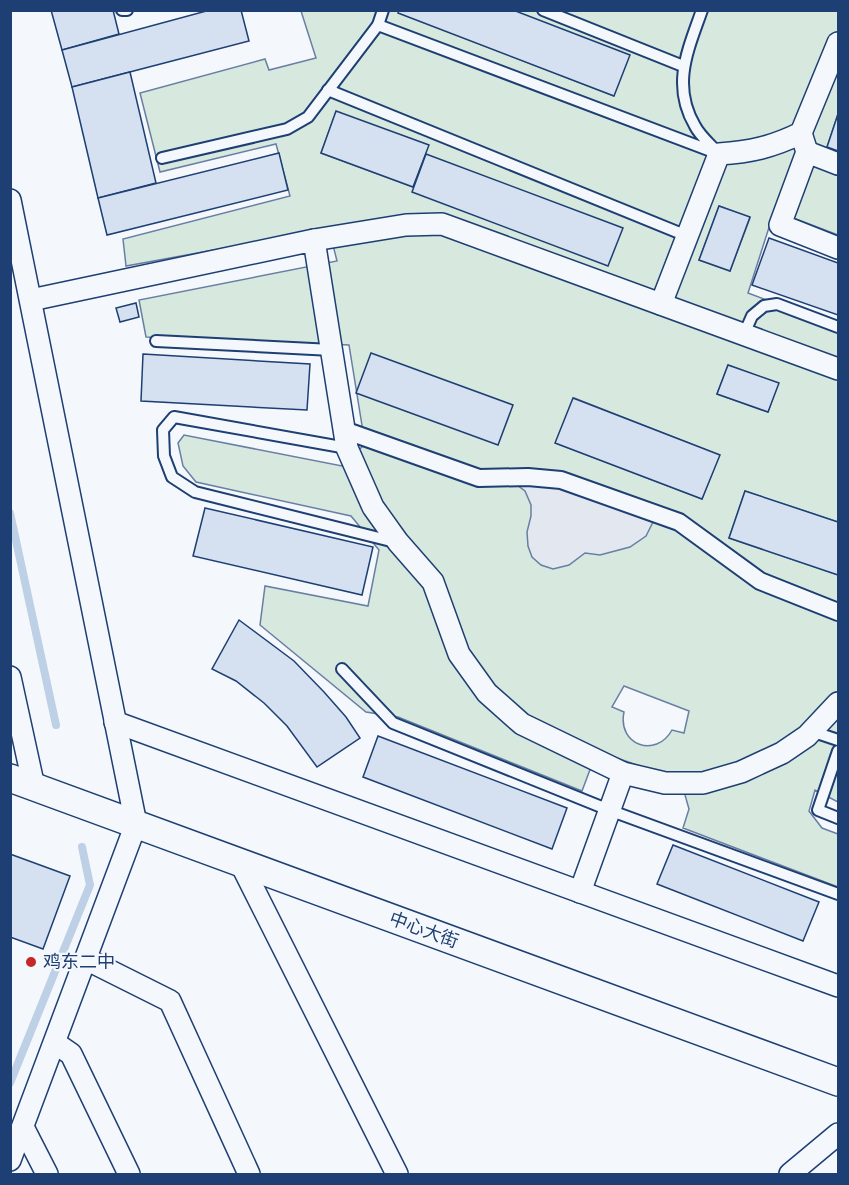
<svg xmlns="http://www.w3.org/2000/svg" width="849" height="1185" font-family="Commissioner,'Noto Sans SC',sans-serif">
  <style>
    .green { fill: #d7e8df; stroke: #687fa3; stroke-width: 1.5; fill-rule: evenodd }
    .parking { fill: #e3e8f0; stroke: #687fa3; stroke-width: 1.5 }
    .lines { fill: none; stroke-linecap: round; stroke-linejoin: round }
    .stream { stroke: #bed0e5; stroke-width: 8 }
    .building { fill: #d5e0f0; stroke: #1d3f73; stroke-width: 1.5 }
    .service-casing { stroke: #1d3f73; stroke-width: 14 }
    .pedestrian-casing { stroke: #1d3f73; stroke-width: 20 }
    .minor-casing { stroke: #1d3f73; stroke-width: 24 }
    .tertiary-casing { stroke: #1d3f73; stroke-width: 30 }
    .service { stroke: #f4f7fb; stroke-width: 10 }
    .pedestrian { stroke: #f4f7fb; stroke-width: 16 }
    .minor { stroke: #f4f7fb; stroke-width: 21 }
    .tertiary { stroke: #f4f7fb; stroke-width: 27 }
    .poi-dot { fill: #c62828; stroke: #f4f7fb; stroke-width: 2 }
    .labels { text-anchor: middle; stroke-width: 4.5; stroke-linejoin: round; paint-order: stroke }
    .street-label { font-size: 18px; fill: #1d3f73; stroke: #f4f7fb }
    .poi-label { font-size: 18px; fill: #1d3f73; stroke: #f4f7fb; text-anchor: start }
  </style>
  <rect width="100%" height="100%" fill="#f4f7fb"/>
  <path class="green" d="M301,11H399V13L614,96L513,11H838V114L827,147L838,151V235L796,219L773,215L748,293L838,327V522L745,491L729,538L838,575V802L815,790L809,811L822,828L838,834V887L683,828L689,809L685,795L690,777L654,771L597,751L582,791L398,717L366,712L260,625L265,586L368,606L379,550L351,516L196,482L183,466L178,443L184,435L342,466L365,444L349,345L146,337L139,300L337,261L329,229L126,266L123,239L290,196L276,144L160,172L140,93L265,59L269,70L316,58ZM336,112L428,145L413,187L321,153ZM719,206L750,218L730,271L699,260ZM728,365L778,383L768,412L717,394ZM574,398L719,455L702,499L556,443ZM624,686L689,711L684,733L672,730C656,759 617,745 624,712L612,707Z"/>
  <path class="parking" d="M536,478L657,514L646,536L630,547L600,555L585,553L569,565L553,569L541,565L532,557L528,546L527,532L531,516V505L525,491L517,485Z"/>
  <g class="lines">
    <g class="stream">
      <path d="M10,513L56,725"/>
      <path d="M10,1083L90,885L82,847"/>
    </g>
  </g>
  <g class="building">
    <path d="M51,10H113L119,34L62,50Z"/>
    <path d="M210,10H241L249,41L72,87L62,50Z"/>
    <path d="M399,10H513L630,55L614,96L398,13Z"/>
    <path d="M130,72L156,183L98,198L72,87Z"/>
    <path d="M336,111L429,145L413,187L321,153Z"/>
    <path d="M838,114V151L827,147Z"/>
    <path d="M279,153L288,190L107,235L98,198Z"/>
    <path d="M426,154L623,228L608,266L412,192Z"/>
    <path d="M719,206L750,217L730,271L699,260Z"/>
    <path d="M769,238L838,263V315L752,285Z"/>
    <path d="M136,303L139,317L120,322L116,308Z"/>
    <path d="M371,353L513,405L498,445L356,393Z"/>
    <path d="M143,354L310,364L307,410L141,401Z"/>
    <path d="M728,365L779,383L768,412L717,394Z"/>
    <path d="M573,398L720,455L702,499L555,443Z"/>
    <path d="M745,491L838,522V575L729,538Z"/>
    <path d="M205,508L373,547L362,595L193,556Z"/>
    <path d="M239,620L294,661L324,692L346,717L360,738L317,767L287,726L264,703L236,681L212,669Z"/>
    <path d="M378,736L567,808L552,849L363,777Z"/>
    <path d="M673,845L819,902L803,941L657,884Z"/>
    <path d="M10,854L70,876L43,949L10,937Z"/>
  </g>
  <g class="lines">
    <defs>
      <g id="service">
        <path d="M122,10H127"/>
        <path d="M543,10L683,66"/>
        <path d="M378,25L383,10"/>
        <path d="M328,90L687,236"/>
        <path d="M162,158L287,129L308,117L378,25L719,154C711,145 700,136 695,126C671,85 688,50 702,10"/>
        <path d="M744,334L752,316L764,306L777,304L838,327"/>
        <path d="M156,341L332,350"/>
        <path d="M347,448L174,417L163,430L164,456L172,477L195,492L395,542"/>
        <path d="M342,669L393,723L609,810L838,894"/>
        <path d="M811,731L838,740"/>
        <path d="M838,751L818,810L838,818"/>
      </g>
      <path id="pedestrian" d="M344,430L479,478L528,477L561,480L679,522L760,581L838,612"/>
      <g id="minor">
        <path d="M801,133L807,152L780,225L838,248"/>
        <path d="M807,152L838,164"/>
        <path d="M10,200L136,824L10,1160"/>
        <path d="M314,240L406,225L442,224L838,369"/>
        <path d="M31,300L314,240L347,448L373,507L398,542L433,582L459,654L487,693L522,724L623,773L665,783H703L741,772L782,753L807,736L838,703"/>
        <path d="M661,304L719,154C751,152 772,147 801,133L838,43"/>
        <path d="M10,677L34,787"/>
        <path d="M115,722L838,986"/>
        <path d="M240,862L397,1174"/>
        <path d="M580,892L623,773"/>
        <path d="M86,959L170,1001L249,1174"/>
        <path d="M55,1043L71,1054L129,1174"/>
        <path d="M24,1129L47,1174"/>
        <path d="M790,1174L838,1134"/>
      </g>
      <path id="tertiary" d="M10,778L838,1082"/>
    </defs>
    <use href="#service" class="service-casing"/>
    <use href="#pedestrian" class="pedestrian-casing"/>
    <use href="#minor" class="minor-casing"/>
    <use href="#tertiary" class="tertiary-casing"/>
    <use href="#service" class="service"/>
    <use href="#pedestrian" class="pedestrian"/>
    <use href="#minor" class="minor"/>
    <use href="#tertiary" class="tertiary"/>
  </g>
  <circle class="poi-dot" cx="31" cy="962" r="6"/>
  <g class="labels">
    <g class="street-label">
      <text transform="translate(424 930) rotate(20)" y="6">中心大街</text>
    </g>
    <g class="poi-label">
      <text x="43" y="968">鸡东二中</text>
    </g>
  </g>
  <rect width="849" height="1185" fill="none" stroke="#1d3f73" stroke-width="24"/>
</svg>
